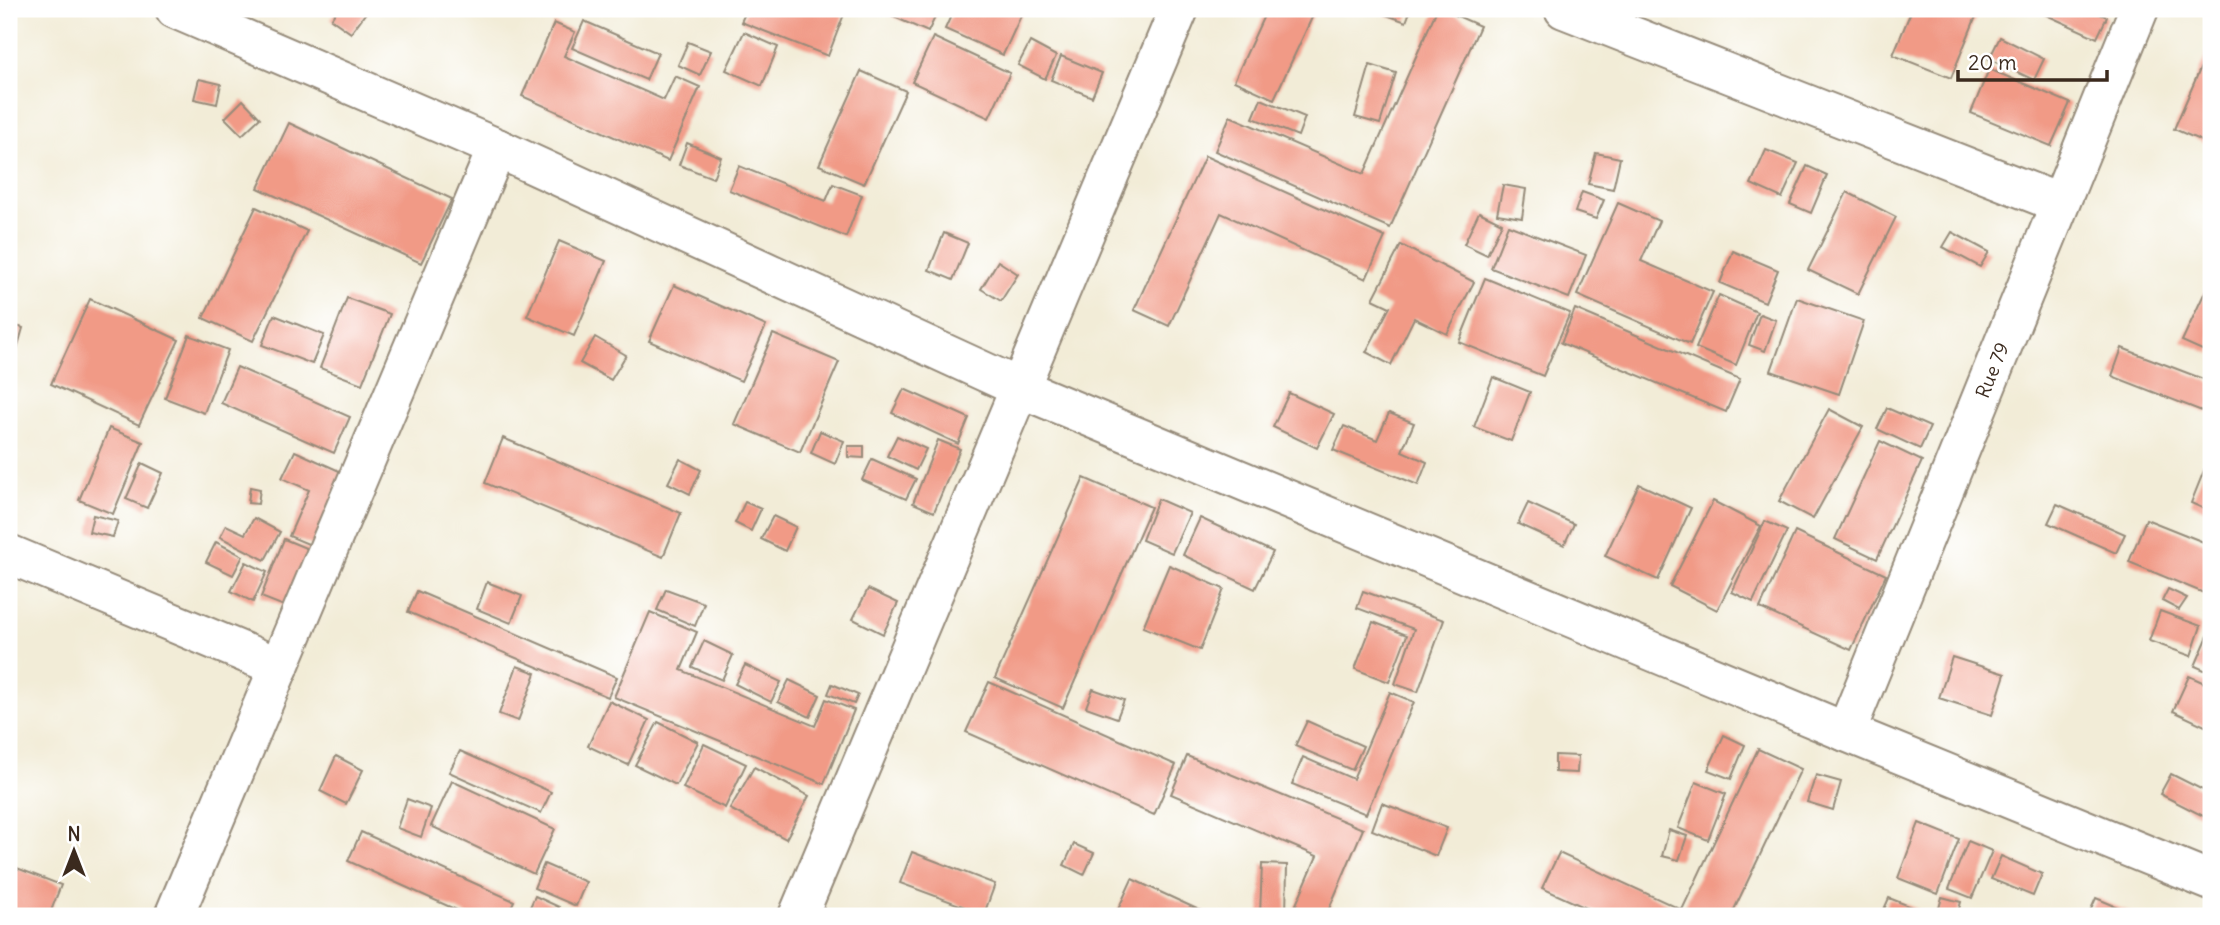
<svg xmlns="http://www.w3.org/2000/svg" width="2220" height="925" font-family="Delius,sans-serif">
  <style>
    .building { fill: #f19a86 }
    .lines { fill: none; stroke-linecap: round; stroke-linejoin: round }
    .minor-casing { stroke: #968b7a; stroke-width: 42 }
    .minor { stroke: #fff; stroke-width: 38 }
    .labels { text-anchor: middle; stroke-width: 6; stroke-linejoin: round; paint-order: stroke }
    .street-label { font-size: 19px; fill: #3b2a1e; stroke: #fff }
  </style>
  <rect width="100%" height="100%" fill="#fff"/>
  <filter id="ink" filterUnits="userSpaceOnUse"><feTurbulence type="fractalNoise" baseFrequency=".0143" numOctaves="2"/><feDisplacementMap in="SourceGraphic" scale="14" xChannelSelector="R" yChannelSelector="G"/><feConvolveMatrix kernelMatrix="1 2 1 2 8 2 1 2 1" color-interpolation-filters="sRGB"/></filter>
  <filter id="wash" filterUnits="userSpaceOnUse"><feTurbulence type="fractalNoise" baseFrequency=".00686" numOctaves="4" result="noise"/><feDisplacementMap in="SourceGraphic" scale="28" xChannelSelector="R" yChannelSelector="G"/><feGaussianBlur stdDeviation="1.57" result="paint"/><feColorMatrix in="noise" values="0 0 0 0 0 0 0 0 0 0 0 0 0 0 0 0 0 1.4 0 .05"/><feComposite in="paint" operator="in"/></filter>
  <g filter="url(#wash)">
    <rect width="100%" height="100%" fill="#f2ecd7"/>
    <g id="blocks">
      <g class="building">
        <path d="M338,9H364L367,11L351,33L331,19Z"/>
        <path d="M747,9H846L828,56L741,22Z"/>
        <path d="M876,9H939L928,32Z"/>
        <path d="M954,9H1024L1003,55L945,29Z"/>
        <path d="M1267,9H1316L1274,99L1234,81Z"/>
        <path d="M1382,9H1411L1406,22L1381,13Z"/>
        <path d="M1437,9H1442L1480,26L1390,228L1215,151L1230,116L1364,174Z"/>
        <path d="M1912,9H1979L1951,78L1893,55Z"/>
        <path d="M2045,9H2089L2107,17L2097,38L2042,13Z"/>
        <path d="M584,21L658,53L646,80L572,48Z"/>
        <path d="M554,23L575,32L564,56L664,100L675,76L700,87L668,161L522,96Z"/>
        <path d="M744,32L778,47L762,86L726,70Z"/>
        <path d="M933,37L1010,73L989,118L912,82Z"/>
        <path d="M2000,37L2044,59L2034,80L1989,59Z"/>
        <path d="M688,42L711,51L700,75L678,65Z"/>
        <path d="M1030,42L1056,56L1045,79L1018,65Z"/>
        <path d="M2211,44V145L2174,129Z"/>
        <path d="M1061,56L1102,73L1092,97L1051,80Z"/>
        <path d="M1370,65L1396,73L1380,124L1355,117Z"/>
        <path d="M1989,69L2070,103L2051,146L1971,113Z"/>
        <path d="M861,71L906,91L864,184L819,165Z"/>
        <path d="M199,79L221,84L217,104L194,99Z"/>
        <path d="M1261,99L1305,117L1298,136L1253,118Z"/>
        <path d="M243,100L260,118L242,135L225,118Z"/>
        <path d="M289,123L452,199L421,263L258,188Z"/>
        <path d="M687,143L721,157L713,178L679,165Z"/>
        <path d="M1766,150L1798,163L1782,198L1751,184Z"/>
        <path d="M1596,153L1620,158L1613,189L1588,184Z"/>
        <path d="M1205,156L1385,237L1366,279L1221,213L1169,326L1134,310Z"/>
        <path d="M739,166L826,201L833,184L862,195L846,237L729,190Z"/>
        <path d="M1807,166L1827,175L1811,213L1790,204Z"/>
        <path d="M1503,185L1526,189L1522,218L1497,214Z"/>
        <path d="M1582,192L1604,200L1596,219L1575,212Z"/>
        <path d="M1847,192L1896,217L1858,294L1808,270Z"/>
        <path d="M1618,203L1659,221L1641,261L1713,292L1690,344L1577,295Z"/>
        <path d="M256,207L307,231L253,341L203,318Z"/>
        <path d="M1479,212L1502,223L1487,255L1464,244Z"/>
        <path d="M1508,225L1586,255L1569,298L1491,268Z"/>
        <path d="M1952,232L1989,252L1980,267L1943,247Z"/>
        <path d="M944,233L968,243L953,280L929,270Z"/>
        <path d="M559,241L606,261L574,336L527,316Z"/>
        <path d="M1401,245L1474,282L1447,334L1414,318L1391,365L1366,352L1390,307L1373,299Z"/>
        <path d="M1733,251L1778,270L1765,302L1720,283Z"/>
        <path d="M998,261L1018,274L1001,301L981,289Z"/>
        <path d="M1485,278L1570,313L1543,376L1459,342Z"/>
        <path d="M2211,279V354L2182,341Z"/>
        <path d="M674,285L766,326L741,381L649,341Z"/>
        <path d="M1719,295L1757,312L1736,365L1696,348Z"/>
        <path d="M347,298L390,314L362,384L320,368Z"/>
        <path d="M1797,298L1864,321L1839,394L1771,371Z"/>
        <path d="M90,299L179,340L139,425L51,384Z"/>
        <path d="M1575,309L1740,379L1726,412L1561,343Z"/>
        <path d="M1760,314L1776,320L1765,351L1749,345Z"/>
        <path d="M274,315L324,335L312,364L262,345Z"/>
        <path d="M9,324L23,328L13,363L9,362Z"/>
        <path d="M773,334L839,362L800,452L734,424Z"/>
        <path d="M189,335L228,350L204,413L165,398Z"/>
        <path d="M595,337L626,355L611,380L580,363Z"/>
        <path d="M2122,348L2211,382V404L2207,413L2112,376Z"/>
        <path d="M237,367L350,417L334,453L221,403Z"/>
        <path d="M1493,377L1530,392L1511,441L1474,427Z"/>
        <path d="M904,389L969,418L958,444L892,413Z"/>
        <path d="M1289,393L1334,414L1317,448L1273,427Z"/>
        <path d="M1887,408L1930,427L1920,449L1877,429Z"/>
        <path d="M1829,409L1863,427L1813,519L1779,501Z"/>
        <path d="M1389,413L1414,423L1402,451L1427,462L1418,485L1333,450L1344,426L1377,440Z"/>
        <path d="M109,428L143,442L113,514L79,500Z"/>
        <path d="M820,431L844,441L835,464L811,453Z"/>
        <path d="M897,436L926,449L916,470L887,456Z"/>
        <path d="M503,438L681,513L663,557L485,483Z"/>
        <path d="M938,440L960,449L934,512L913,503Z"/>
        <path d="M1880,441L1922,461L1877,559L1835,539Z"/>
        <path d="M848,446H864V458L848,457Z"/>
        <path d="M295,451L346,474L313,546L289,536L309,490L282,478Z"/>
        <path d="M2211,453V512L2191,503Z"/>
        <path d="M680,459L701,470L690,494L668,483Z"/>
        <path d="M872,459L916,479L906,499L862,480Z"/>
        <path d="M142,463L163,473L147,508L126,499Z"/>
        <path d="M1084,478L1151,507L1063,708L995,678Z"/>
        <path d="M1639,484L1691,508L1658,580L1605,556Z"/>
        <path d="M250,487L260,489L258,504L248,503Z"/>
        <path d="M1158,499L1190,513L1172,553L1142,540Z"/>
        <path d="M1713,501L1761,526L1717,610L1670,586Z"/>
        <path d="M745,502L761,509L751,531L735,523Z"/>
        <path d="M1528,503L1574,524L1564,545L1518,524Z"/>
        <path d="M2057,504L2125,534L2116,553L2048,523Z"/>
        <path d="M93,515L118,521L113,537L89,532Z"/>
        <path d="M773,516L796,527L785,551L761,539Z"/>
        <path d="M254,518L280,532L265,560L220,537L226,525L245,534Z"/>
        <path d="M1200,518L1273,552L1255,589L1183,555Z"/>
        <path d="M2146,519L2211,545V596L2129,562Z"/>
        <path d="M1765,521L1787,531L1753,602L1732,592Z"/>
        <path d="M1795,532L1886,575L1851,650L1760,608Z"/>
        <path d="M284,539L313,551L289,608L261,597Z"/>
        <path d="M216,542L243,556L233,575L206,562Z"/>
        <path d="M246,562L267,572L253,602L231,591Z"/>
        <path d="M1169,565L1224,589L1200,650L1143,627Z"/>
        <path d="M487,582L522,596L511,623L477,609Z"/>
        <path d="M666,589L704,603L695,626L657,610Z"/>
        <path d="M868,589L898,603L883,634L853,619Z"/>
        <path d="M2168,589L2187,598L2179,610L2162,601Z"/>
        <path d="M417,591L617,677L608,697L408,612Z"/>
        <path d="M1363,591L1444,620L1418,692L1395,684L1414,629L1357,608Z"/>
        <path d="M2160,611L2201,626L2191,656L2149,641Z"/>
        <path d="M650,612L697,632L681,670L815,726L826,699L854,710L824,784L614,697Z"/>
        <path d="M1373,622L1407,635L1389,682L1355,669Z"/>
        <path d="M2211,629V673L2195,666Z"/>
        <path d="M704,641L733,655L722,680L692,667Z"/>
        <path d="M1952,657L2005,674L1992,715L1939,698Z"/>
        <path d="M745,665L781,682L771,702L735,684Z"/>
        <path d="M517,666L536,673L518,721L499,714Z"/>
        <path d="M2189,676L2211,686V718L2207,727L2173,711Z"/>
        <path d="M789,680L820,695L810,717L778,702Z"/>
        <path d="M989,682L1176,765L1154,815L966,732Z"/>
        <path d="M832,684L858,695L854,704L828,694Z"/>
        <path d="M1093,689L1124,700L1117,718L1086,707Z"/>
        <path d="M1390,692L1414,702L1366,814L1292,784L1303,757L1353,779Z"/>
        <path d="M609,701L649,720L628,765L588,746Z"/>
        <path d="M1307,721L1363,746L1352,770L1295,746Z"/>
        <path d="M658,722L698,742L676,785L635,765Z"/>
        <path d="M1724,735L1745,745L1731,779L1708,770Z"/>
        <path d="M704,744L746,764L725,808L683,788Z"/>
        <path d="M1758,749L1801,769L1731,916H1604L1542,888L1559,853L1682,910Z"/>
        <path d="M460,751L551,792L541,813L449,772Z"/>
        <path d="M1555,755L1578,756L1577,773L1555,772Z"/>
        <path d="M336,756L363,770L346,804L320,791Z"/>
        <path d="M1187,756L1363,829L1326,916H1291L1317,856L1171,794Z"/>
        <path d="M754,767L809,796L786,839L730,809Z"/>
        <path d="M2171,774L2211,794V809L2207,818L2160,794Z"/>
        <path d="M1816,775L1841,782L1833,810L1807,802Z"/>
        <path d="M452,781L555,829L534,874L431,826Z"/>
        <path d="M1696,782L1726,794L1708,840L1678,828Z"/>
        <path d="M407,799L431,808L421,837L397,828Z"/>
        <path d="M1382,803L1447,828L1436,856L1372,830Z"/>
        <path d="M1919,823L1959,839L1938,894L1898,878Z"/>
        <path d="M1669,830L1687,836L1679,860L1662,856Z"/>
        <path d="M361,832L514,901L507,916H470L348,861Z"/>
        <path d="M1968,841L1992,851L1972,898L1949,889Z"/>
        <path d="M1074,844L1094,853L1084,875L1064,865Z"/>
        <path d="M912,852L995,884L984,914L900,883Z"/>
        <path d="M2001,856L2042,874L2033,896L1991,879Z"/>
        <path d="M544,864L586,882L576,906L534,888Z"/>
        <path d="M1262,864L1287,865L1286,916L1260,915Z"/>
        <path d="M9,865L61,885L49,916H9Z"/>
        <path d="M1132,879L1212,916H1115Z"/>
        <path d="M535,896L559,907L555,916H526Z"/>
        <path d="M1942,897L1961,902L1957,916H1937Z"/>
        <path d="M1889,898L1927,913L1926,916H1881Z"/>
        <path d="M2096,898L2134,914L2133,916H2088Z"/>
      </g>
    </g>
  </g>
  <g filter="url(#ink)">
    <use href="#blocks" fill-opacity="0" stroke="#968b7a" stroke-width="2"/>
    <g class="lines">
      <defs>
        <g id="minor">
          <path d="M175,9L497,148L1020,388L1846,732L2211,881"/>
          <path d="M1564,9L2059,203"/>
          <path d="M9,554L279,667"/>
          <path d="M1846,732L2139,9"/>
          <path d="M174,916L497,148"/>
          <path d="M798,916L1179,9"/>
        </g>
      </defs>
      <use href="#minor" class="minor-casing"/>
      <use href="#minor" class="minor"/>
    </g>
  </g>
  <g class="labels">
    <g class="street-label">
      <text transform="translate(1992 370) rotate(-68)" y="7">Rue 79</text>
    </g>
  </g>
  <rect width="2220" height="925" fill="none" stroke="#fff" stroke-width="35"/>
  <g transform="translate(74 851)" stroke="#ffffff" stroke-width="5" paint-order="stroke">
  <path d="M0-5L12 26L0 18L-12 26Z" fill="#3b2a1e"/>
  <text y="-10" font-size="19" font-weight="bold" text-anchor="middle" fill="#3b2a1e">N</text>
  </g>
  <path d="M1958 70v10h149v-10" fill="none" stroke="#3b2a1e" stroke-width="3.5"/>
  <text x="1968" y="70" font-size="21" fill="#3b2a1e" stroke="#ffffff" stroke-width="5" paint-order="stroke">20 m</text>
</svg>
